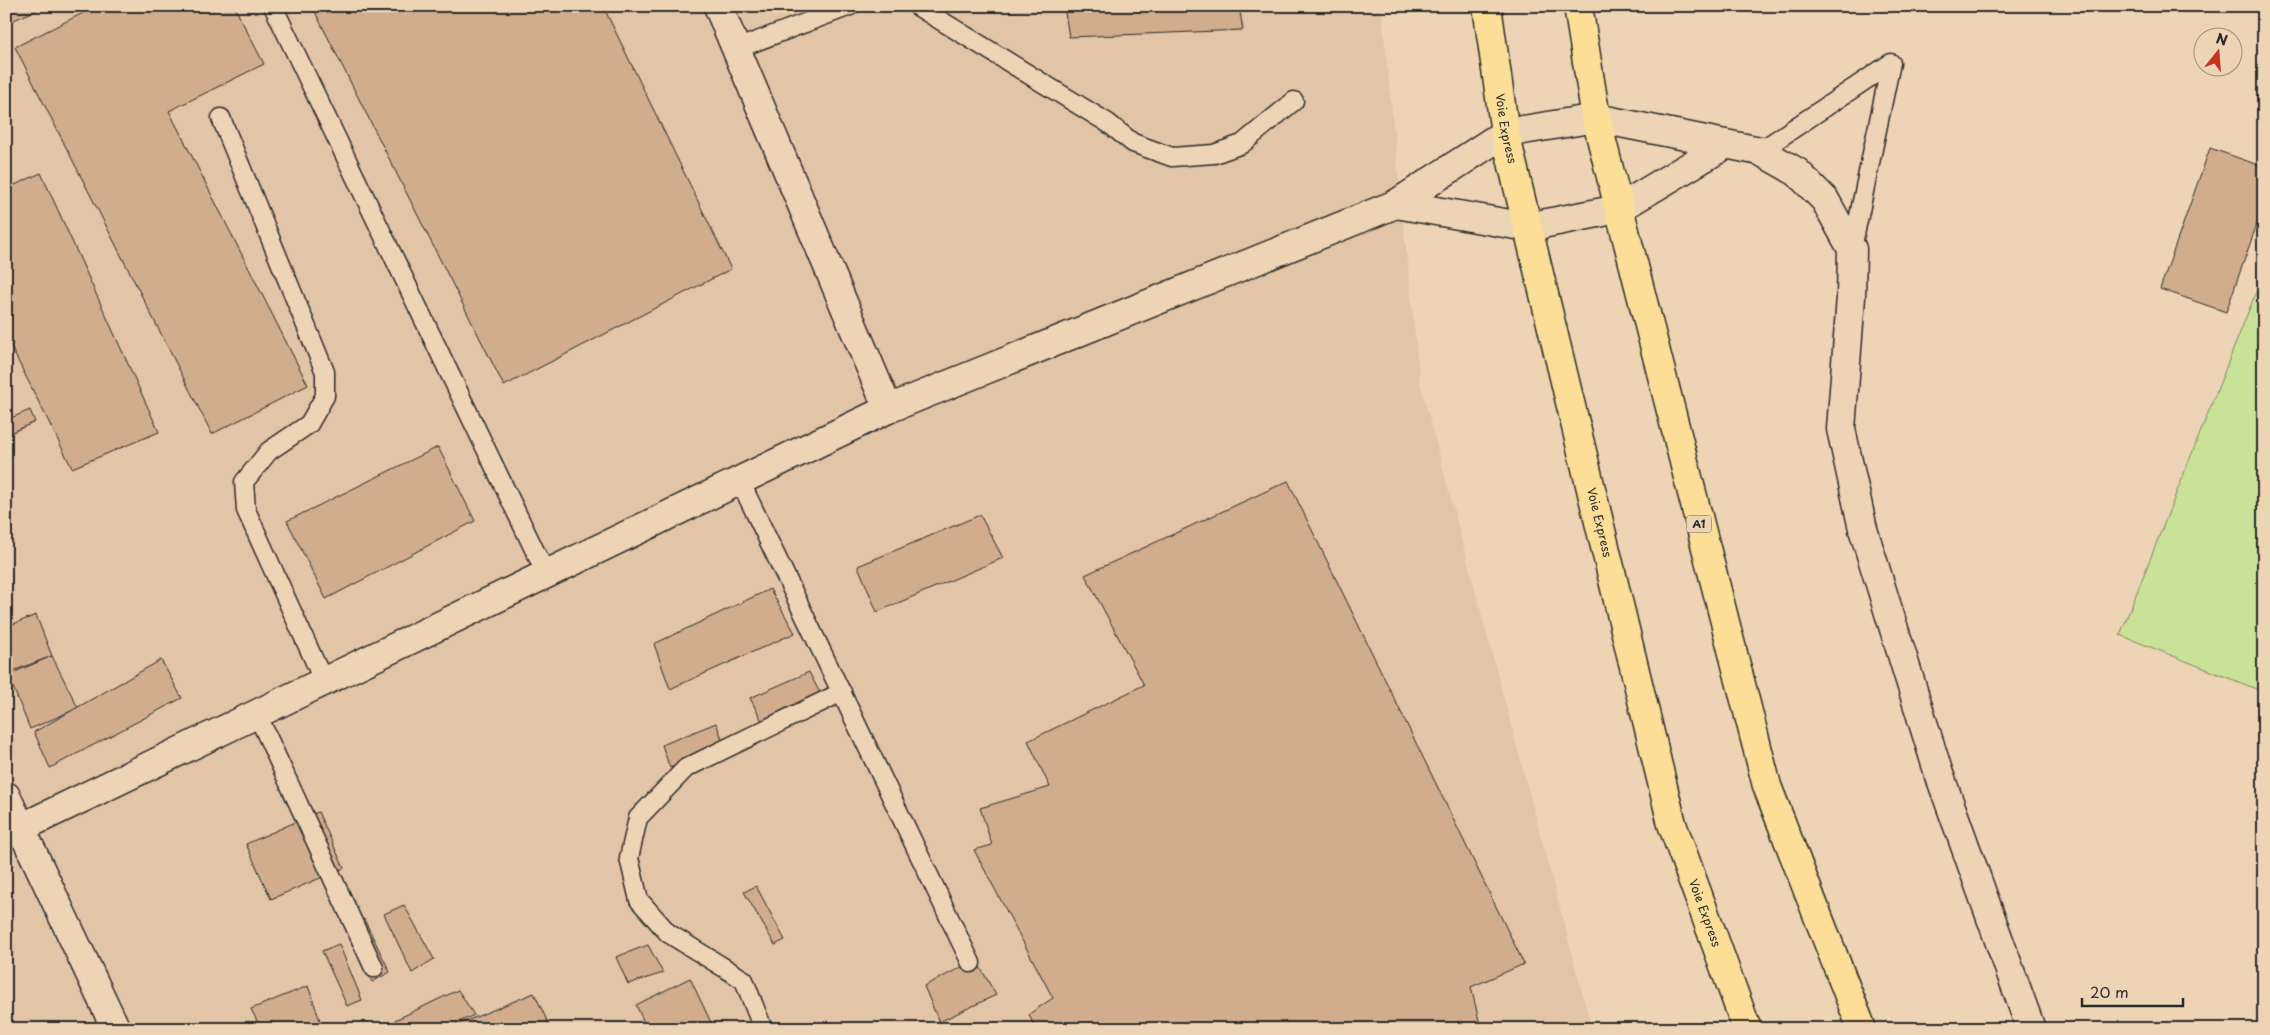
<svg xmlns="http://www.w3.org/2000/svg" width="2270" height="1035" font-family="'Playpen Sans',sans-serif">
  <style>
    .built { fill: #e1c5a6 }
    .green { fill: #c8e399; stroke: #7a8762 }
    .building { fill: #d1ad8e; stroke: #2b2b2b }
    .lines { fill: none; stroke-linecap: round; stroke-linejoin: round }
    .lane-casing { stroke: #2b2b2b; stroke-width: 21 }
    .street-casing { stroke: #2b2b2b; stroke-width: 31 }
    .highway-casing { stroke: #2b2b2b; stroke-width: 31 }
    .lane { stroke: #edd4b5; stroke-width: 18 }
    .street { stroke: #edd4b5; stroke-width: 28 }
    .highway { stroke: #fdde96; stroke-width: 28 }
    .labels { text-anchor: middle; stroke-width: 4.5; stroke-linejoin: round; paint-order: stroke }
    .shield { fill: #edd4b5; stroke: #655e54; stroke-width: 1 }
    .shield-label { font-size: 11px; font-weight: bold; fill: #2b2b2b }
    .street-label { font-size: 12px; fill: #2b2b2b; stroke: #edd4b5 }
  </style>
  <rect width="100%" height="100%" fill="#edd4b5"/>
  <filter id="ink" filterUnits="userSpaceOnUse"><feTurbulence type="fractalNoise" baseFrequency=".02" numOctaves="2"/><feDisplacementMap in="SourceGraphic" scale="10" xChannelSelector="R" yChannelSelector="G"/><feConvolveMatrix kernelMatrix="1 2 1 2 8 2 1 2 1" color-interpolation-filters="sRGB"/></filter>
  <g filter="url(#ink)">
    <path class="built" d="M6,6H1381L1420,383L1592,1029H6Z"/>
    <path class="green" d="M2264,272V692L2120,635Z"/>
    <g class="building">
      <path d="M6,6H46L7,23Z"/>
      <path d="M97,6H234L264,64L169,111L308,385L212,434L15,47Z"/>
      <path d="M312,6H603L731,269L504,386Z"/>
      <path d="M1064,6H1239L1243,30L1069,37Z"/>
      <path d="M2210,148L2264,167V204L2226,312L2160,289Z"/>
      <path d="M41,173L159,432L72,468L6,337V189Z"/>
      <path d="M30,410L35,422L6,435V420Z"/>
      <path d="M438,447L475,521L326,599L287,521Z"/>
      <path d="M1288,481L1524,964L1471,987L1481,1029H1035L1029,1014L1053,998L974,850L992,845L980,808L1050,787L1028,741L1144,685L1085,575Z"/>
      <path d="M980,515L1003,558L877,612L858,566Z"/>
      <path d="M770,589L795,633L670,689L654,644Z"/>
      <path d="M36,615L52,656L13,671L6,654V627Z"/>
      <path d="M52,656L78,708L30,729L8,675Z"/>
      <path d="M161,660L182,698L50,768L34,732Z"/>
      <path d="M809,672L820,693L762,721L750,698Z"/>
      <path d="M716,723L724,744L670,768L662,745Z"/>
      <path d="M318,812L344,868L271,899L246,844Z"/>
      <path d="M756,886L785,940L775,945L744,892Z"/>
      <path d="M404,905L434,959L412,973L384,914Z"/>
      <path d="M364,919L390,972L372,982L345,928Z"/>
      <path d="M339,944L362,1000L347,1006L322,951Z"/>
      <path d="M648,945L663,973L628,984L616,957Z"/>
      <path d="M976,960L996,995L939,1022L924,986Z"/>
      <path d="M690,978L714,1029H647L636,1005Z"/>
      <path d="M308,986L323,1029H261L251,1009Z"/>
      <path d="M458,990L474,1015L444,1029H400L395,1020Z"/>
      <path d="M534,993L551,1029H447Z"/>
    </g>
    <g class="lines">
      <defs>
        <g id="lane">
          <path d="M273,6L546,574"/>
          <path d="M917,6L1108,123L1133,143L1172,157L1214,154L1242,144L1294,101"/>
          <path d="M736,49L850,6"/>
          <path d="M221,118L325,372V396L309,424L269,451L244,482L246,510L324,682"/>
          <path d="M1760,151L1891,63L1852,249"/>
          <path d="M740,481L971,963"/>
          <path d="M257,714L374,968"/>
          <path d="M763,1029L744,980L668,933L639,900L629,858L638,818L686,768L842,692"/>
        </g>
        <g id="street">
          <path d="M718,6L888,409"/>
          <path d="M1396,204L1527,227L1618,209L1725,145"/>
          <path d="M6,796L116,1029"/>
          <path d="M6,835L888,409L1396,204L1505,133L1596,118L1760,151L1797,172L1825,200L1852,249L1851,297L1841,429L1863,529L1938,771L2031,1029"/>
        </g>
        <g id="highway">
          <path id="s1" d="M1487,6L1505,133L1672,824L1747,1029"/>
          <path d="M1578,6L1596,118L1767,786L1862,1029"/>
        </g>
      </defs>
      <use href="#lane" class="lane-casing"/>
      <use href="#street" class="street-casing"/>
      <use href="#highway" class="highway-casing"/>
      <use href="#lane" class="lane"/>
      <use href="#street" class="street"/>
      <use href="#highway" class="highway"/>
    </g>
  </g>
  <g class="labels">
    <rect class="shield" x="1686.5" y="515.5" width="25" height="17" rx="4"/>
    <g class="shield-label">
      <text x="1699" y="528">A1</text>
    </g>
    <g class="street-label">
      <text dy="4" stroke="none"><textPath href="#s1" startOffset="124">Voie Express</textPath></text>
      <text dy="4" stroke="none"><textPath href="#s1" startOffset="529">Voie Express</textPath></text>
      <text dy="4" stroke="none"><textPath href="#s1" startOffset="934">Voie Express</textPath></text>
    </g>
  </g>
  <rect width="2270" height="1035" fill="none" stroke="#edd4b5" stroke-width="25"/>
  <rect x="12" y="12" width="2245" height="1010" fill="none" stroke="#2b2b2b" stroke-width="2" filter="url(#ink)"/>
  <g transform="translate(2218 52) rotate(17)"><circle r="24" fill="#edd4b5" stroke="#9f907e"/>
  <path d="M0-4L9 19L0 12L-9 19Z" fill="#c8321e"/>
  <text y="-8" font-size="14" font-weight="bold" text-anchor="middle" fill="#2b2b2b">N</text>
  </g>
  <path d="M2082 998v8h101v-8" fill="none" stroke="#2b2b2b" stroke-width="2.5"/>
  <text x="2090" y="998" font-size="15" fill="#2b2b2b" stroke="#edd4b5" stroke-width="4" paint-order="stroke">20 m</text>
</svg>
